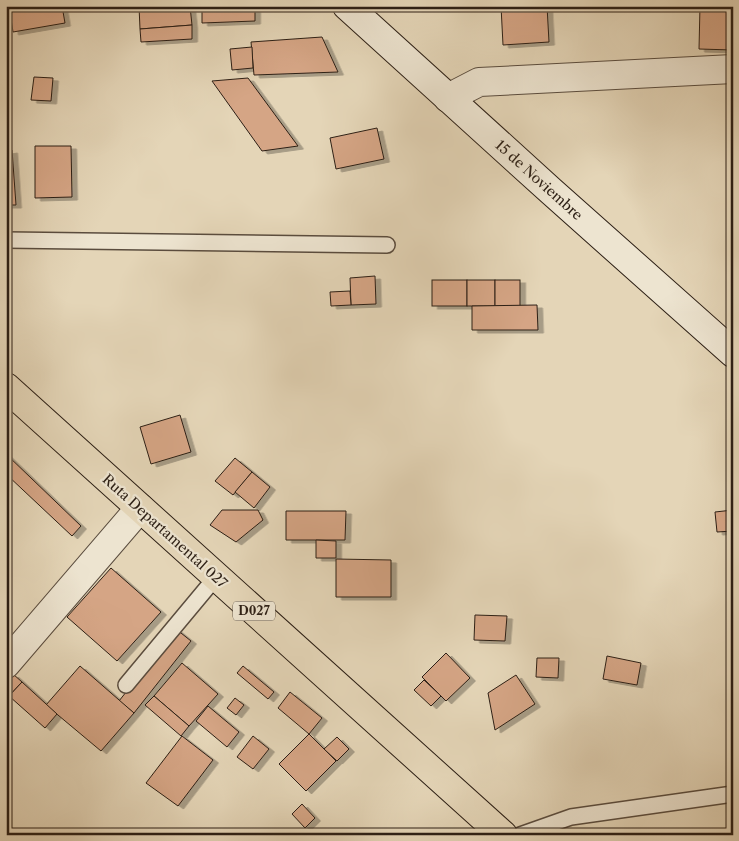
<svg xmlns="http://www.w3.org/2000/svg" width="739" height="841" font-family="'Libre Caslon Text',serif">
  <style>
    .building { fill: #d5a585; stroke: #2c1f15; filter: url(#shadow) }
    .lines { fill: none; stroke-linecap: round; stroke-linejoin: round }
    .lane-casing { stroke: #5a4c3e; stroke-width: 18 }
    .street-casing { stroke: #5a4c3e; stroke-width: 30 }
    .secondary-casing { stroke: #2c1f15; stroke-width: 30 }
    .primary-casing { stroke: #2c1f15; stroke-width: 30 }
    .lane { stroke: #ede4d0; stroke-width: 15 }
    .street { stroke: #ede4d0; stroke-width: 28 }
    .secondary { stroke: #ede4d0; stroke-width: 28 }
    .primary { stroke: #e4d5b7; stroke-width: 28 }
    .labels { text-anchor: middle; stroke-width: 4.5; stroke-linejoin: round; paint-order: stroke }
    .shield { fill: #ede4d0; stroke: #665a4d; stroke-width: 1 }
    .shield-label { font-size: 12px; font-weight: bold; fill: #2c1f15 }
    .street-label { font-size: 14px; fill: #2c1f15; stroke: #ede4d0 }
  </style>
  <defs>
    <filter id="shadow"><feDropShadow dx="5.5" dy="3" stdDeviation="0" flood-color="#0004"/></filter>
  </defs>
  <rect width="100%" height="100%" fill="#e4d5b7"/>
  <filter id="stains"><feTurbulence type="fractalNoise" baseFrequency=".004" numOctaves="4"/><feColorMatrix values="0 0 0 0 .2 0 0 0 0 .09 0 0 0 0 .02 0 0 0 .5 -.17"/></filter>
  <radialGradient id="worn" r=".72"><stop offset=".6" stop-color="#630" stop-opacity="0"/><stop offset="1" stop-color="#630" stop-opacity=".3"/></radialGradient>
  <g class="building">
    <path d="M9,6H62L65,23L13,32Z"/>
    <path d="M139,6H190L192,25L140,29Z"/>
    <path d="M202,6H255V21L202,23Z"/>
    <path d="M501,6H547L549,42L503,45Z"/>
    <path d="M700,6H733V50L699,49Z"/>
    <path d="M192,25V39L141,42L140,29Z"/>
    <path d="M322,37L338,72L254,75L251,42Z"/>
    <path d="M252,47L253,68L232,70L230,49Z"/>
    <path d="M34,77L53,78L51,101L31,100Z"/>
    <path d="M248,78L298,146L262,151L212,81Z"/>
    <path d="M377,128L384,159L336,169L330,138Z"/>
    <path d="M35,146H71L72,197L35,198Z"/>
    <path d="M12,150L16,205H6V151Z"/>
    <path d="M375,276L376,304L351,305L350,278Z"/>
    <rect x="432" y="280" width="35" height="26"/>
    <rect x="467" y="280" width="28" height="26"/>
    <rect x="495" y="280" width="25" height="26"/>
    <path d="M350,291L351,305L331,306L330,292Z"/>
    <path d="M537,305L538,330H472V306Z"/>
    <path d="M180,415L191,452L151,464L140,427Z"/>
    <path d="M6,454L81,526L72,536L6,474Z"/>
    <path d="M235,458L252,472L233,495L215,481Z"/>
    <path d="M252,472L270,487L254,508L235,492Z"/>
    <path d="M222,510H258L263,520L236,542L210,525Z"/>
    <path d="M733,510V531L717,532L715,512Z"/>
    <path d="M286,511H346L345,540H286Z"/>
    <path d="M316,540L336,541V558H316Z"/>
    <path d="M336,559L391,560V597H336Z"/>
    <path d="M111,568L161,612L117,661L67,617Z"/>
    <path d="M475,615L507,616L505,641L474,640Z"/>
    <path d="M176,629L191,641L134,713L119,701Z"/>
    <path d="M446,653L470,678L446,701L422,677Z"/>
    <path d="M607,656L641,663L637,685L603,679Z"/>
    <path d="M537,658H559L558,678L536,677Z"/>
    <path d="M182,663L218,694L189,726L154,696Z"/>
    <path d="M80,666L134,713L101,751L46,705Z"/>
    <path d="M243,666L274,692L268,699L237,673Z"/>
    <path d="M13,674L22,682L9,696L6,694V682Z"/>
    <path d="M516,675L535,704L495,730L488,693Z"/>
    <path d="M424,680L441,696L431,706L414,690Z"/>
    <path d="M22,682L57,714L45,728L9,696Z"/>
    <path d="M290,692L322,718L309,734L278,708Z"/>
    <path d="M154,696L189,726L181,736L145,705Z"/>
    <path d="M235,698L244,705L236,715L227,708Z"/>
    <path d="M208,706L239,732L227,747L196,721Z"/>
    <path d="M309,734L336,761L306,791L279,764Z"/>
    <path d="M182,736L213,760L178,806L146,783Z"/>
    <path d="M253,736L269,749L253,769L237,757Z"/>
    <path d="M337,737L349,749L337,761L324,749Z"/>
    <path d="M302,804L315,818L305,828L292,814Z"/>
  </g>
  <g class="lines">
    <defs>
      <g id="lane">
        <path d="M6,240L387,245"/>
        <path d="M126,685L216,577"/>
        <path d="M520,835L571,817L733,794"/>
      </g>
      <g id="street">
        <path d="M448,98L479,82L733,69"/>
        <path d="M6,664L140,508"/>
      </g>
      <path id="secondary" d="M347,6L551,191L733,353"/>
      <path id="primary" d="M6,387L503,835"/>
    </defs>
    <use href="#lane" class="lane-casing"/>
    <use href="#street" class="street-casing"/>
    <use href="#secondary" class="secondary-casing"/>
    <use href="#primary" class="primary-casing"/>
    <use href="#lane" class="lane"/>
    <use href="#street" class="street"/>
    <use href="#secondary" class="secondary"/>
    <use href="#primary" class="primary"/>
  </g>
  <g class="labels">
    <rect class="shield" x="233" y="601.5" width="42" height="19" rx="4"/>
    <g class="shield-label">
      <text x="254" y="615">D027</text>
    </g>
    <g class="street-label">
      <text transform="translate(539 180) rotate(42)" y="5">15 de Noviembre</text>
      <text transform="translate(165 531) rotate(42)" y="5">Ruta Departamental 027</text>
    </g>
  </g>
  <rect width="739" height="841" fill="none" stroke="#e4d5b7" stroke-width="25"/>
  <rect x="8" y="8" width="724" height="826" fill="none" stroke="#2c1f15" stroke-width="2.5"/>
  <rect x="12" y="12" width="714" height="816" fill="none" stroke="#2c1f15"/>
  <rect width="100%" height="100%" filter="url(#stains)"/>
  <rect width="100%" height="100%" fill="url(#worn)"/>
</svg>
